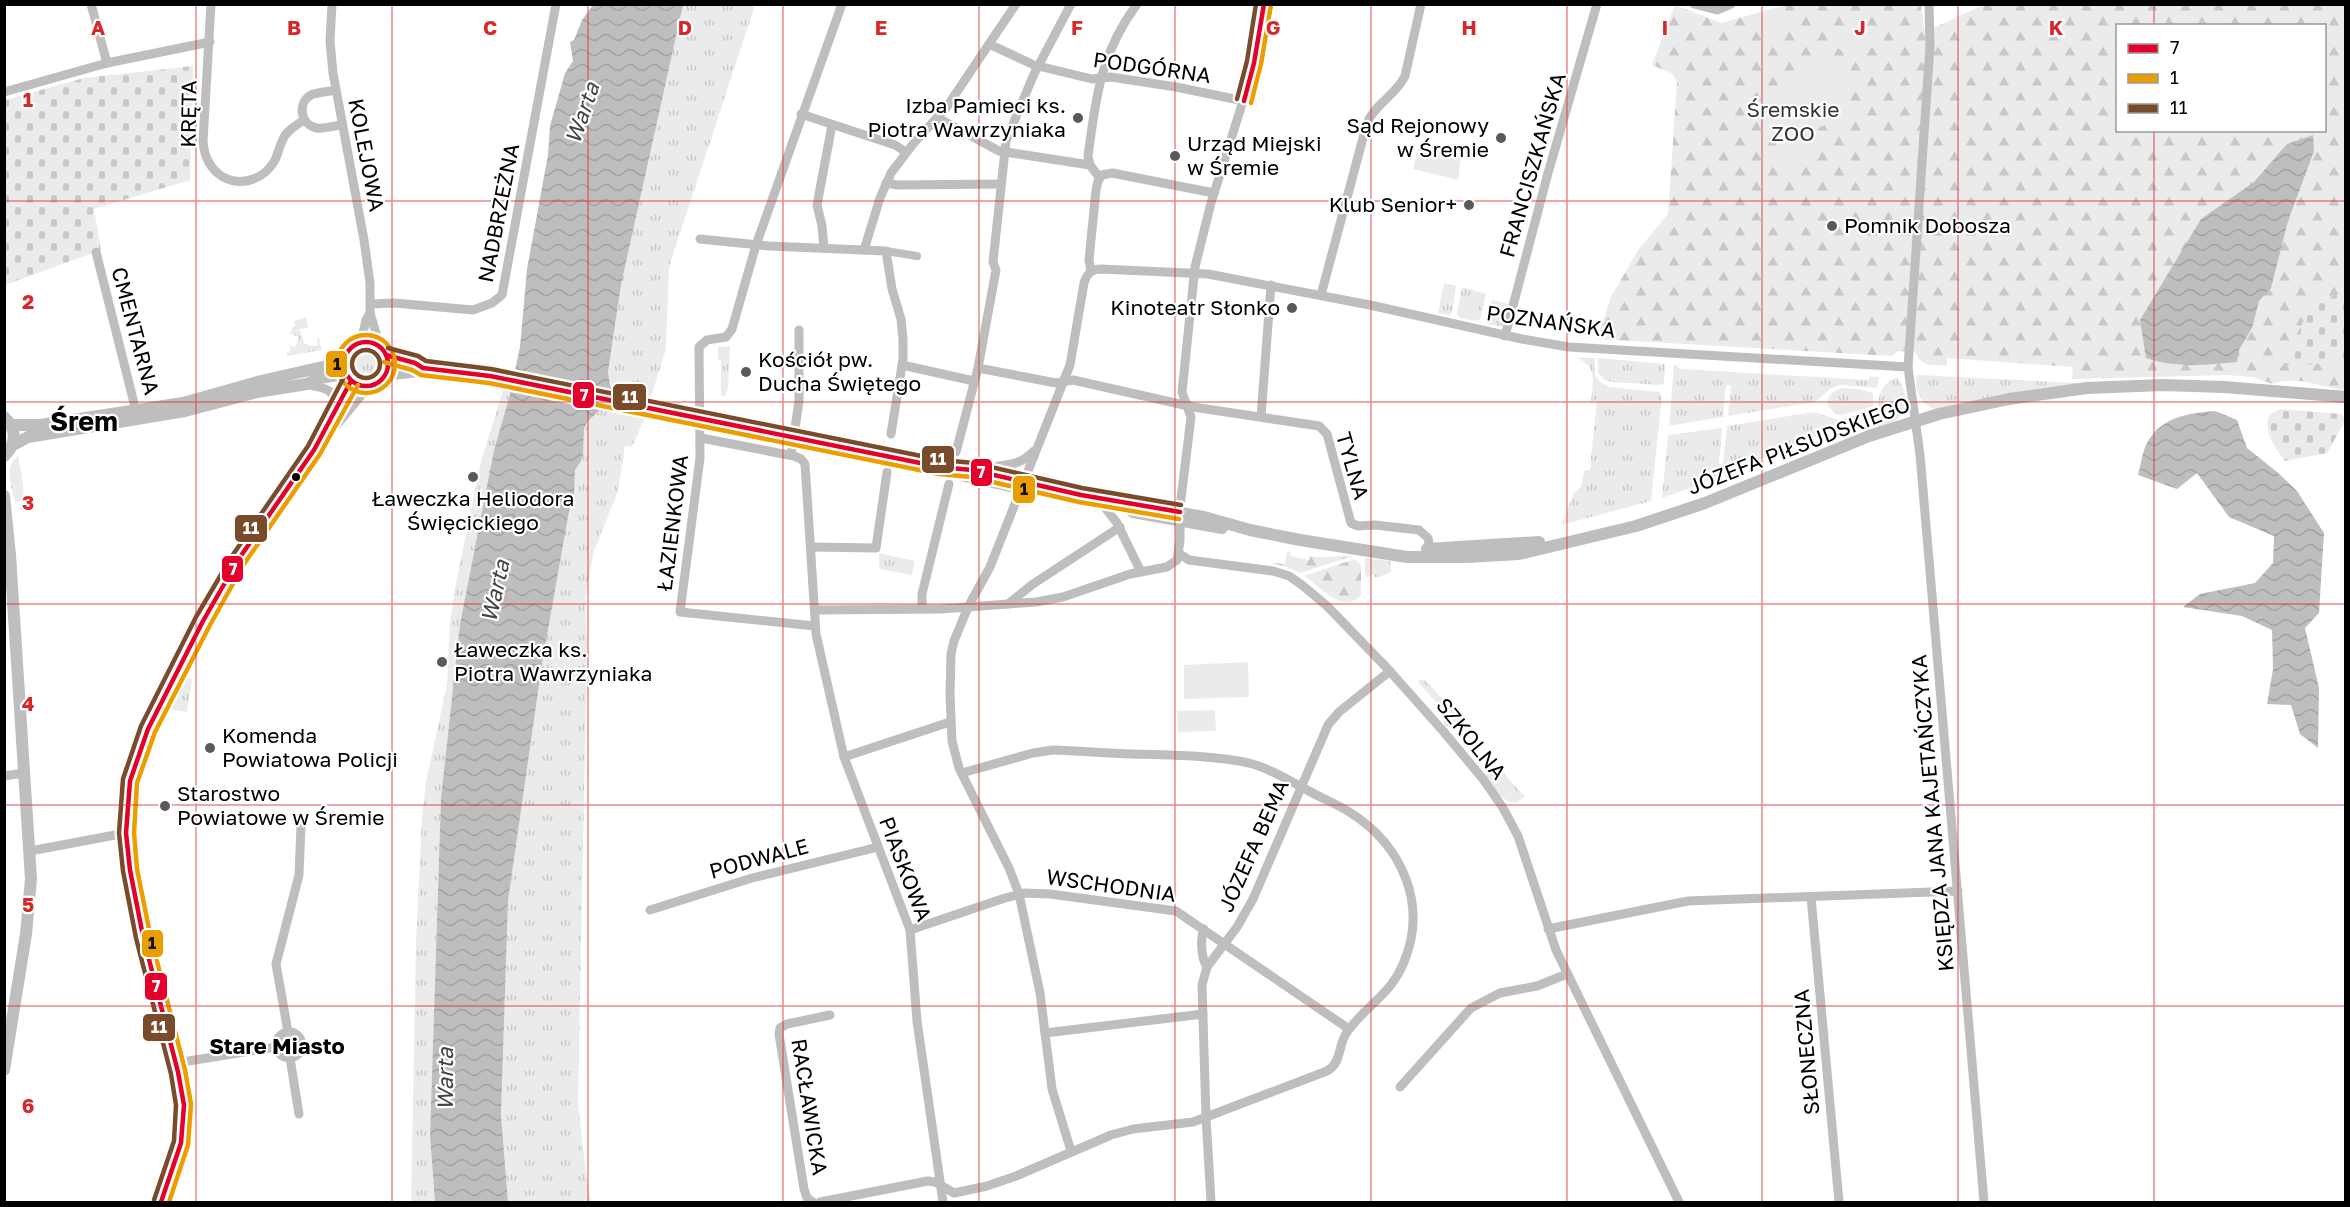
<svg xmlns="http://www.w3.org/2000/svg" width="2350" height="1207" font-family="'Golos Text',sans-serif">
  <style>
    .grass { fill: url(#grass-tufts) }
    .forest { fill: url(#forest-firs); fill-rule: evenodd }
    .cemetery { fill: url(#cemetery-stones) }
    .park { fill: #ebebeb }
    .water { fill: url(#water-waves) }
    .pier { fill: #fff }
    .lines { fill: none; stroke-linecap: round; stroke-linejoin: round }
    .pedestrian { stroke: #bebebe; stroke-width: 8 }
    .minor { stroke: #bebebe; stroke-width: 9 }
    .tertiary { stroke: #bebebe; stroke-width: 12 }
    .tertiary-bridge { stroke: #bebebe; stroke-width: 12 }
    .bus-1-casing { stroke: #fff; stroke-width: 9 }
    .bus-2-casing { stroke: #fff; stroke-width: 9 }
    .bus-3-casing { stroke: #fff; stroke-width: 9 }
    .bus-1 { stroke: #e4002b; stroke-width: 4.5 }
    .bus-2 { stroke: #eb9e00; stroke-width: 4.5 }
    .bus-3 { stroke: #7a4b2a; stroke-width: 4.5 }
    .grid { fill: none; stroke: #d62828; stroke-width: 1.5; stroke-opacity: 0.55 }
    .poi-dot { fill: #595959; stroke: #fff; stroke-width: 2 }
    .bus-dot { fill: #000; stroke: #fff; stroke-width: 2 }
    .labels { text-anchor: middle; stroke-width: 4.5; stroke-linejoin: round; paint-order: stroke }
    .street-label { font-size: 21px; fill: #000; stroke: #fff }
    .poi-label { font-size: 21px; fill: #000; stroke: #fff; text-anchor: start }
    .park-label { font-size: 21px; fill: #323232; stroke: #fff }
    .water-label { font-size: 22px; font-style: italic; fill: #434343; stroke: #fff }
    .neighbourhood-label { font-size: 22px; font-weight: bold; fill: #000; stroke: #fff }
    .district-label { font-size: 27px; font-weight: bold; fill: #000; stroke: #fff }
    .grid-label { font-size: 20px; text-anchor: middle; font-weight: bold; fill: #d62828; stroke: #fff; stroke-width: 4.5; stroke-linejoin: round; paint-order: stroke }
    .line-badge { stroke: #fff; stroke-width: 2 }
    .badge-label { font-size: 16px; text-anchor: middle; font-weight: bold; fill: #fff }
    .pale-badge-label { font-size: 16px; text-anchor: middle; font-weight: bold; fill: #111 }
  </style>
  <defs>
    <pattern id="grass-tufts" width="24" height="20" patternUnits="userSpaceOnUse" patternTransform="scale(1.5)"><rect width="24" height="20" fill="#ebebeb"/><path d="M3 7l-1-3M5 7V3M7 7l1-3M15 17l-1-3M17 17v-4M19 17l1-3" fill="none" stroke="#c8c8c8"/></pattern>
    <pattern id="forest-firs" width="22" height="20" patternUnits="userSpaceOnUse" patternTransform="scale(1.5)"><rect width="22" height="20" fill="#ebebeb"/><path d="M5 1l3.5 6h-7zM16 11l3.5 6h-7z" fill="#c8c8c8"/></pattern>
    <pattern id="cemetery-stones" width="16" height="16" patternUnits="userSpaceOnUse" patternTransform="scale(1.5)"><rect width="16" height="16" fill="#ebebeb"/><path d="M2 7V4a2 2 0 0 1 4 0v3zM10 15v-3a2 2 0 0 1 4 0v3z" fill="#c8c8c8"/></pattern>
    <pattern id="water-waves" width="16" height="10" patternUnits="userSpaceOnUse" patternTransform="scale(1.5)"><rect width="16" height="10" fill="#bebebe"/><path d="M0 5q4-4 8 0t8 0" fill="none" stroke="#a2a2a2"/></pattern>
  </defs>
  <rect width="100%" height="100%" fill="#fff"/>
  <g class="grass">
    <path d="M683,5H755L669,267L666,349L643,422L632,447L625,446L618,491L594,551L585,599L587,644L578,1102L586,1175L591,1202H508L501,1115L508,901L542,664L568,517L573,505L575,470L583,446L584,428L589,420L608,403L612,387L608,372L621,285Z"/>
    <path d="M1444,283L1456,286L1452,313L1449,315L1438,313Z"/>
    <path d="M1462,287L1486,294L1480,319L1476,321L1460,318L1457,314Z"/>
    <path d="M1492,300L1508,304L1502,327L1488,324L1486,321Z"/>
    <path d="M306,317L308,328L299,329L305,344L312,346L318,345L317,338H319L322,350L287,356L286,352L289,353L291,348L288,345L296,347L299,337L290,334L293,326H295L294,321Z"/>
    <path d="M730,346L728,388L725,396H721V360H718V347Z"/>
    <circle cx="366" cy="363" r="14"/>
    <path d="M1577,357L1595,358V375L1600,382L1609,387L1659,392L1662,397L1651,501L1561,525L1574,493L1581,487L1584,471L1590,469L1597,400L1591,402C1593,380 1598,369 1577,357Z"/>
    <path d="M1598,358L1665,364L1664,383L1661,385L1612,382L1605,380L1598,373Z"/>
    <path d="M1674,364L1681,369L1869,380L1870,376L1879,377L1877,388L1840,385L1830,389L1815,402L1728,416L1731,385H1726L1723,417L1669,426Z"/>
    <path d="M1918,375L2076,383V384L1935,409C1921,405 1912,387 1918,375Z"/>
    <path d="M1897,378C1906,388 1910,409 1898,419C1893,423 1886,425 1879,427C1874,411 1878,381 1897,378Z"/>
    <path d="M1842,388L1858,389L1873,393V406L1842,415L1835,414L1828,406C1826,396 1832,391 1842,388Z"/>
    <path d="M503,390L510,391L509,398L494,450L460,624L441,798L430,1136L435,1202H411L416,944L422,816L426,782L447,684L450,624L455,588L481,462Z"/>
    <path d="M1814,412L1839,420L1866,412L1871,414L1695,486L1662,498L1668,435L1722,428L1719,464H1723L1727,426Z"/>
    <path d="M18,456L23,484L24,501L15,502C12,487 3,467 18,456Z"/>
    <path d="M879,553L915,561L912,575L879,569Z"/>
    <path d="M1365,558L1390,561L1391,572L1376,578L1373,574L1367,578L1365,576Z"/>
    <path d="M184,678L192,679L187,712L168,709Z"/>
    <path d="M1420,680H1425L1466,724L1452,728L1444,725L1443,722L1449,716L1418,682Z"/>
    <path d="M1490,758L1525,797L1515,803C1497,801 1477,773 1490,758Z"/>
  </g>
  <g class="forest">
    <path d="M1985,4L2345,5V390C2321,388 2298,374 2273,384L2252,377L2227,375L2072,379L2073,367L1947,358V366C1933,365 1921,367 1915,352L1898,351L1892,356L1597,339L1611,297L1638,250L1668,214L1677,82L1673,74L1652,65L1675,5L1721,23L1786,5H1921L1924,27H1936ZM2118,26H2324V130H2118Z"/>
    <path d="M1287,551L1291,552L1290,556L1309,560L1310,556C1325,559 1338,555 1353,556L1300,573L1287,567L1271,563L1285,564Z"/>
    <path d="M1355,559L1361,565V596C1341,614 1320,586 1304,576Z"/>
  </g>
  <g class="cemetery">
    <path d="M193,66L190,180L94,209L101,250L5,285V100L84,78Z"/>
    <path d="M2345,292V362L2281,366L2313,302Z"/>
    <path d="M2281,409L2341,414L2345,418V421L2327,453L2285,461C2278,452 2262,429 2269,417C2271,413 2277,411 2281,409Z"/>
  </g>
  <g class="park">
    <path d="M1785,7L1788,26L1757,31L1753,14Z"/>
    <path d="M1852,15L1871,39L1848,56L1832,43Z"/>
    <path d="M1828,56L1851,84L1838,106L1853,116L1841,131L1828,121L1822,127L1820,126L1817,130L1821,133L1791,170L1763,122L1764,115Z"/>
    <path d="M1418,148L1461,158L1458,180L1413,169Z"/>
    <path d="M1248,662L1249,697L1184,699V665Z"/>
    <path d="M1215,710L1216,731L1178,732L1177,711Z"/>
  </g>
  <g class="water">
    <path d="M593,5H683L621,285L608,372L612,395L608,403L589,420L584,428L583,454L581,461L575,470L574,494L568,517L542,664L508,901L501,1115L508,1202H435L430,1136L441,798L460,624L494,450L509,398L520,347L527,269L548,155L550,126L565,73L573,61L570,42L574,40L582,20Z"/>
    <path d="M2313,135L2314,151L2288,221L2271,288L2259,301L2252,328L2239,350L2237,362C2206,365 2175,368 2146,358L2140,320L2201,219L2254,182L2287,144Z"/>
    <path d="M2215,411L2237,420L2247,448L2277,472L2297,491L2324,533L2319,613L2305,628L2319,688L2318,748L2300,734L2291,705L2267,704L2273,669L2272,630L2242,616L2183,607L2200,594L2255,583L2273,563L2274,536L2229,517L2197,473L2177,489L2138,475C2141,465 2142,452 2147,443C2161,417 2188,413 2215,411Z"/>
  </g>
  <path class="pier" d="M510,369L615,390V395L605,410L507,391Z"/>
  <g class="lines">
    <path class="pedestrian" d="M886,251L917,256"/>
    <g class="minor">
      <path d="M91,4L107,63"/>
      <path d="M211,4L203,141C204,156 210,169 223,177C242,187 265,179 275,160C279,152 280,142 286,134C291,128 298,124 304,120"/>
      <path d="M332,4L330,41L333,73L364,240L370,283V313L366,320L361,342"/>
      <path d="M1694,4L1717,10L1731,4"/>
      <path d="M1929,4L1930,46L1908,367L1920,455L1984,1202"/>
      <path d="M989,44L1034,65L1092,79L1111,77L1176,87L1244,101"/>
      <path d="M335,90C328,92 318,92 311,95C297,103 300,125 317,128C324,129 333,126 341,125"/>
      <path d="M4,92L107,63L210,42"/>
      <path d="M801,114L895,145L906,152"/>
      <path d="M938,118L999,151L1090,165"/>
      <path d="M1099,177L1090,165L1088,156C1096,97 1100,54 1137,4"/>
      <path d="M886,183L897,185L1001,184"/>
      <path d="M700,239L769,246L886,251L892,289L901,319L903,339V359L891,434"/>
      <path d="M824,248L822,226L817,205L832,125"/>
      <path d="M864,250L880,198L891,173L913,144L946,108L1016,4"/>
      <path d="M96,252L137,415"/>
      <path d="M1091,271L1089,260L1096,190L1098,181L1102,175L1112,173L1214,193"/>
      <path d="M1321,295L1367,123C1375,104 1396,95 1405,76L1421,4"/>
      <path d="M371,304L394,303L473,310L492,303L502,295L556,4"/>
      <path d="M370,313L380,347"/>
      <path d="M1505,336L1548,173L1597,4"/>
      <path d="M902,365L974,381"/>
      <path d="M978,368L1056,383L1073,380L1193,407L1319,426L1327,434L1351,523L1358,526L1375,525L1419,530L1428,538L1430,549"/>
      <path d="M307,384C325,390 331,385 338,407"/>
      <path d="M1261,417L1271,285"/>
      <path d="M701,438L794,456L801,459L805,464L816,634L844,757L910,930L917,1021L943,1202"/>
      <path d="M324,440L369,386"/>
      <path d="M956,452L978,368L996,270L993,262L1006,141L1034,74L1071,4"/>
      <path d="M791,455L799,401V330"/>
      <path d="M982,472C1004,460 1014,471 1034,451"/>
      <path d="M1103,505L1117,523L1141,572"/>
      <path d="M811,547L876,548L887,472"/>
      <path d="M1180,554L1189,560L1273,571L1289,576L1302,585L1327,606L1387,668L1443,731L1483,779L1503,808L1518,836L1556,950L1679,1202"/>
      <path d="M1008,604L1033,584L1120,527"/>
      <path d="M922,609V594L949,484"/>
      <path d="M815,610L941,609L1036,602L1063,597L1130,574L1167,567L1177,560L1180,541V507L1191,417L1182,392L1195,267L1211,203L1253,69L1264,4"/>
      <path d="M815,626L680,612L700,458L699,347L707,340L726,337L732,329L756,245L842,4"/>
      <path d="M844,757L950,722"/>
      <path d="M4,776L24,773"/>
      <path d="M30,851L126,833"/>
      <path d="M1811,897L1839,1202"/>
      <path d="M650,910L752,878L878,847"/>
      <path d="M1204,929C1200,939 1201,958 1207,967"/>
      <path d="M1548,929L1688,901L1958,891"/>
      <path d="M910,930L1005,898L1024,893L1050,894L1176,911L1349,1029"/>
      <circle cx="289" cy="1045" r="13"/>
      <path d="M288,1032L276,964L299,875L301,826"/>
      <path d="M1045,1033L1203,1014"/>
      <path d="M290,1058L299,1114"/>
      <path d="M176,1063L276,1047"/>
      <path d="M1400,1087L1471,1008L1500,993L1537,986L1567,974"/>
      <path d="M1071,1151L1052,1089L1040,993L1019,894L1009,868L959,768L952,741L950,694L951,654L954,641L968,607L990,567L1070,365L1084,283C1087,273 1092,269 1101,269L1208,274L1370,305L1522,339L1569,347L1908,367"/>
      <path d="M161,1202L181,1143L184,1105L178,1072L143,936L130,870L126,833L130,781L148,729L203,621L238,560L314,450L351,381"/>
      <path d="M813,1202L807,1198L804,1189L779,1034L780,1028L787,1024L830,1015"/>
      <path d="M820,1202L928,1181L935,1182L954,1193L987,1186L1016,1176L1111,1135L1133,1129L1193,1122L1327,1071C1342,1063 1338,1044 1347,1032C1366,1005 1390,996 1404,962C1428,904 1402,846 1351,813C1337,804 1321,798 1307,790C1288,780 1269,768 1249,763C1210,755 1170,755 1131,754C1105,753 1079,751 1053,750L1033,753L962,773"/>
      <path d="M1211,1202L1206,1117L1202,985L1207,967L1237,927L1253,899L1328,725L1339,712L1390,671"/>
    </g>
    <g class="tertiary">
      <circle cx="366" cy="364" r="22"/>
      <path d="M386,355L415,363L423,368L490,376"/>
      <path d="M384,376C396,371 413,375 423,368"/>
      <path d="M4,417C17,429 17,444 4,456"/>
      <path d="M12,425H40L183,403L261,381L327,366L338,363L345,357"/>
      <path d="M13,445L28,437L185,411L257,392L307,384L320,378L338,375L347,376"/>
      <path d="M829,445L940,467L982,472L1081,495L1204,517L1250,530L1300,540L1407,557H1467L1519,554L1636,526L1705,503L1869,436L1939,414L2009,399L2087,388L2163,385L2224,387L2346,397"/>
      <path d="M965,476L1019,488"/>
      <path d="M4,496L10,555L31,879L26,934L4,1070"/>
      <path d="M1133,512L1222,528"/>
      <path d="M1427,549L1539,542"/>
    </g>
    <path class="tertiary-bridge" d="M490,376L829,445"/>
    <defs>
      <g id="bus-1">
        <path d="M1244,101L1254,63L1264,4"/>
        <circle cx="366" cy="364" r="22"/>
        <path d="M386,355L415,363L423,368L490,376L940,467L972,470L1081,495L1180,512"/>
        <path d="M161,1202L181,1143L184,1105L178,1072L143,936L130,870L126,833L130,781L148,729L203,621L238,560L314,450L351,381"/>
      </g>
      <g id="bus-2">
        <path d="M1251,103L1261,64L1271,5"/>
        <circle cx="366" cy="364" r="29"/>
        <path d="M384,362L412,370L421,375L489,383L939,474L971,477L1079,502L1179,519"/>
        <path d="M169,1202L188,1145L191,1104L185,1070L150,934L137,869L134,833L137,783L155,732L210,625L244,564L320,454L358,385"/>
      </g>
      <g id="bus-3">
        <path d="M1237,99L1247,61L1256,4"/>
        <path d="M388,348L418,356L426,361L491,369L941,460L974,463L1082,488L1181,505"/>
        <circle cx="366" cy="364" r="14"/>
        <path d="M154,1200L174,1141L176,1105L171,1074L136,938L123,871L119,833L123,779L141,726L196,617L232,556L308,446L344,377"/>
      </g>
    </defs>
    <use href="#bus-1" class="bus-1-casing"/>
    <use href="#bus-2" class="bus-2-casing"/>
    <use href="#bus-3" class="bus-3-casing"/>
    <use href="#bus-1" class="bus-1"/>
    <use href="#bus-2" class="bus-2"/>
    <use href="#bus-3" class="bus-3"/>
  </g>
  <path class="grid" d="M196,4V1202M392,4V1202M588,4V1202M783,4V1202M979,4V1202M1175,4V1202M1371,4V1202M1567,4V1202M1762,4V1202M1958,4V1202M2154,4V26M2154,130V1202M4,201H2346M4,402H2346M4,604H2346M4,805H2346M4,1006H2346"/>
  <g class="poi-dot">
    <circle cx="1078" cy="118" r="6"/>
    <circle cx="1501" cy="138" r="6"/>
    <circle cx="1175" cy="156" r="6"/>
    <circle cx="1469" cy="205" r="6"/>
    <circle cx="1832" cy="226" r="6"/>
    <circle cx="1292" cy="308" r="6"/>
    <circle cx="746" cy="372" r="6"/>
    <circle cx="473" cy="477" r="6"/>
    <circle cx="442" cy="662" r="6"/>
    <circle cx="210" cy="748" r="6"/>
    <circle cx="165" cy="806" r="6"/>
  </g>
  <circle class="bus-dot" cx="296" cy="477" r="5"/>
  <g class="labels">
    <g class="street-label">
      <text transform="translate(1152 68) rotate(8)" y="7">PODGÓRNA</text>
      <text transform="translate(189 114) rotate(-89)" y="7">KRĘTA</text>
      <text transform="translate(366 155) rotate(79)" y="7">KOLEJOWA</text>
      <text transform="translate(1533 165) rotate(-74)" y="7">FRANCISZKAŃSKA</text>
      <text transform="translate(499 213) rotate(-79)" y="7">NADBRZEŻNA</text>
      <text transform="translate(1551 322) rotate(8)" y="7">POZNAŃSKA</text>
      <text transform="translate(135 331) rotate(75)" y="7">CMENTARNA</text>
      <text transform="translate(1799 446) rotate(-21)" y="7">JÓZEFA PIŁSUDSKIEGO</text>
      <text transform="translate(1352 466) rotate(74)" y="7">TYLNA</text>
      <text transform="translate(673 523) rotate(-83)" y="7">ŁAZIENKOWA</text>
      <text transform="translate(1471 739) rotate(51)" y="7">SZKOLNA</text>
      <text transform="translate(1933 813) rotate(-95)" y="7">KSIĘDZA JANA KAJETAŃCZYKA</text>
      <text transform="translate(1254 846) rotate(-66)" y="7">JÓZEFA BEMA</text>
      <text transform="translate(759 859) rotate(-15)" y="7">PODWALE</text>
      <text transform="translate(905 869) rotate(69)" y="7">PIASKOWA</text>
      <text transform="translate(1111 886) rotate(8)" y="7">WSCHODNIA</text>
      <text transform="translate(1807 1052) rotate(-95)" y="7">SŁONECZNA</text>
      <text transform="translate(809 1107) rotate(81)" y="7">RACŁAWICKA</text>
    </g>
    <g class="poi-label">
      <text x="1066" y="113" text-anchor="end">Izba Pamieci ks.<tspan x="1066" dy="24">Piotra Wawrzyniaka</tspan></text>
      <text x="1489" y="133" text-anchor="end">Sąd Rejonowy<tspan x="1489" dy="24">w Śremie</tspan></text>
      <text x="1187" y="151">Urząd Miejski<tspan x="1187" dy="24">w Śremie</tspan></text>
      <text x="1457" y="212" text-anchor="end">Klub Senior+</text>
      <text x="1844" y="233">Pomnik Dobosza</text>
      <text x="1280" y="315" text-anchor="end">Kinoteatr Słonko</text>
      <text x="758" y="367">Kościół pw.<tspan x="758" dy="24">Ducha Świętego</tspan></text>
      <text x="473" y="506" text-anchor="middle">Ławeczka Heliodora<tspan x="473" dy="24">Święcickiego</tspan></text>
      <text x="454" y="657">Ławeczka ks.<tspan x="454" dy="24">Piotra Wawrzyniaka</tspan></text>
      <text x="222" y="743">Komenda<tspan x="222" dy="24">Powiatowa Policji</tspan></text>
      <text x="177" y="801">Starostwo<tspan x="177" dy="24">Powiatowe w Śremie</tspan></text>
    </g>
    <g class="park-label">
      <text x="1793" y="117">Śremskie<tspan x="1793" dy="24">ZOO</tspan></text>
    </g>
    <g class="water-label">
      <text transform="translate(582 113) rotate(-71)" y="8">Warta</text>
      <text transform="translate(495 591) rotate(-77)" y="8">Warta</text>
      <text transform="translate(445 1079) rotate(-90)" y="8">Warta</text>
    </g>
    <g class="neighbourhood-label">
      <text x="277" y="1054">Stare Miasto</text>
    </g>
    <g class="district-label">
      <text x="84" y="431">Śrem</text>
    </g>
  </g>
  <g class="grid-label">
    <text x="98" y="35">A</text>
    <text x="294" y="35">B</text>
    <text x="490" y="35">C</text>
    <text x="685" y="35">D</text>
    <text x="881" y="35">E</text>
    <text x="1077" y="35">F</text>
    <text x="1273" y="35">G</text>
    <text x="1469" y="35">H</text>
    <text x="1665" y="35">I</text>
    <text x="1860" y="35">J</text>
    <text x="2056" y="35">K</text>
    <text x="28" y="107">1</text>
    <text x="28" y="309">2</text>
    <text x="28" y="510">3</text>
    <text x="28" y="711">4</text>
    <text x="28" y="912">5</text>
    <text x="28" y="1113">6</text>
  </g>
  <g class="line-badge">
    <rect x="325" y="350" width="23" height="28" rx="6" fill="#eb9e00"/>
    <rect x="572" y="381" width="23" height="28" rx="6" fill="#e4002b"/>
    <rect x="612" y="383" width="35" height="28" rx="6" fill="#7a4b2a"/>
    <rect x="921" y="445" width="34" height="29" rx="6" fill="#7a4b2a"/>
    <rect x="970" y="458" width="23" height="29" rx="6" fill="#e4002b"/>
    <rect x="1012" y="475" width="24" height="29" rx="6" fill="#eb9e00"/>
    <rect x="234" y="514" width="34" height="29" rx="6" fill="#7a4b2a"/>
    <rect x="221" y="555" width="23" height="28" rx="6" fill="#e4002b"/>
    <rect x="141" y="929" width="23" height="29" rx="6" fill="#eb9e00"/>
    <rect x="144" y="972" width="24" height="29" rx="6" fill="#e4002b"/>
    <rect x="142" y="1013" width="34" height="29" rx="6" fill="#7a4b2a"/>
  </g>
  <g class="badge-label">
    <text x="584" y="401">7</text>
    <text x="630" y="403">11</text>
    <text x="938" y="465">11</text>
    <text x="981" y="478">7</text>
    <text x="251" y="534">11</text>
    <text x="233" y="575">7</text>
    <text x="156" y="992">7</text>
    <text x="159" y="1033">11</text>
  </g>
  <g class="pale-badge-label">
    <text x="337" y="370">1</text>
    <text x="1024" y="495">1</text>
    <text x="152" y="949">1</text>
  </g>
  <rect width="2350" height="1207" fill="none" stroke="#000000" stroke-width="12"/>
  <rect x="2116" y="24" width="210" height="108" fill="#ffffff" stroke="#999999" stroke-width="1.5"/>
  <rect x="2128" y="44" width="30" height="9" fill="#e4002b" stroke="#999999" stroke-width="1.5"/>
  <text x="2170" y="54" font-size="18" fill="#000000">7</text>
  <rect x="2128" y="74" width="30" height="9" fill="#eb9e00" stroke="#999999" stroke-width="1.5"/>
  <text x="2170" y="84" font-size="18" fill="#000000">1</text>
  <rect x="2128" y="104" width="30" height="9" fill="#7a4b2a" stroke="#999999" stroke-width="1.5"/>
  <text x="2170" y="114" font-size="18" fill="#000000">11</text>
</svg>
